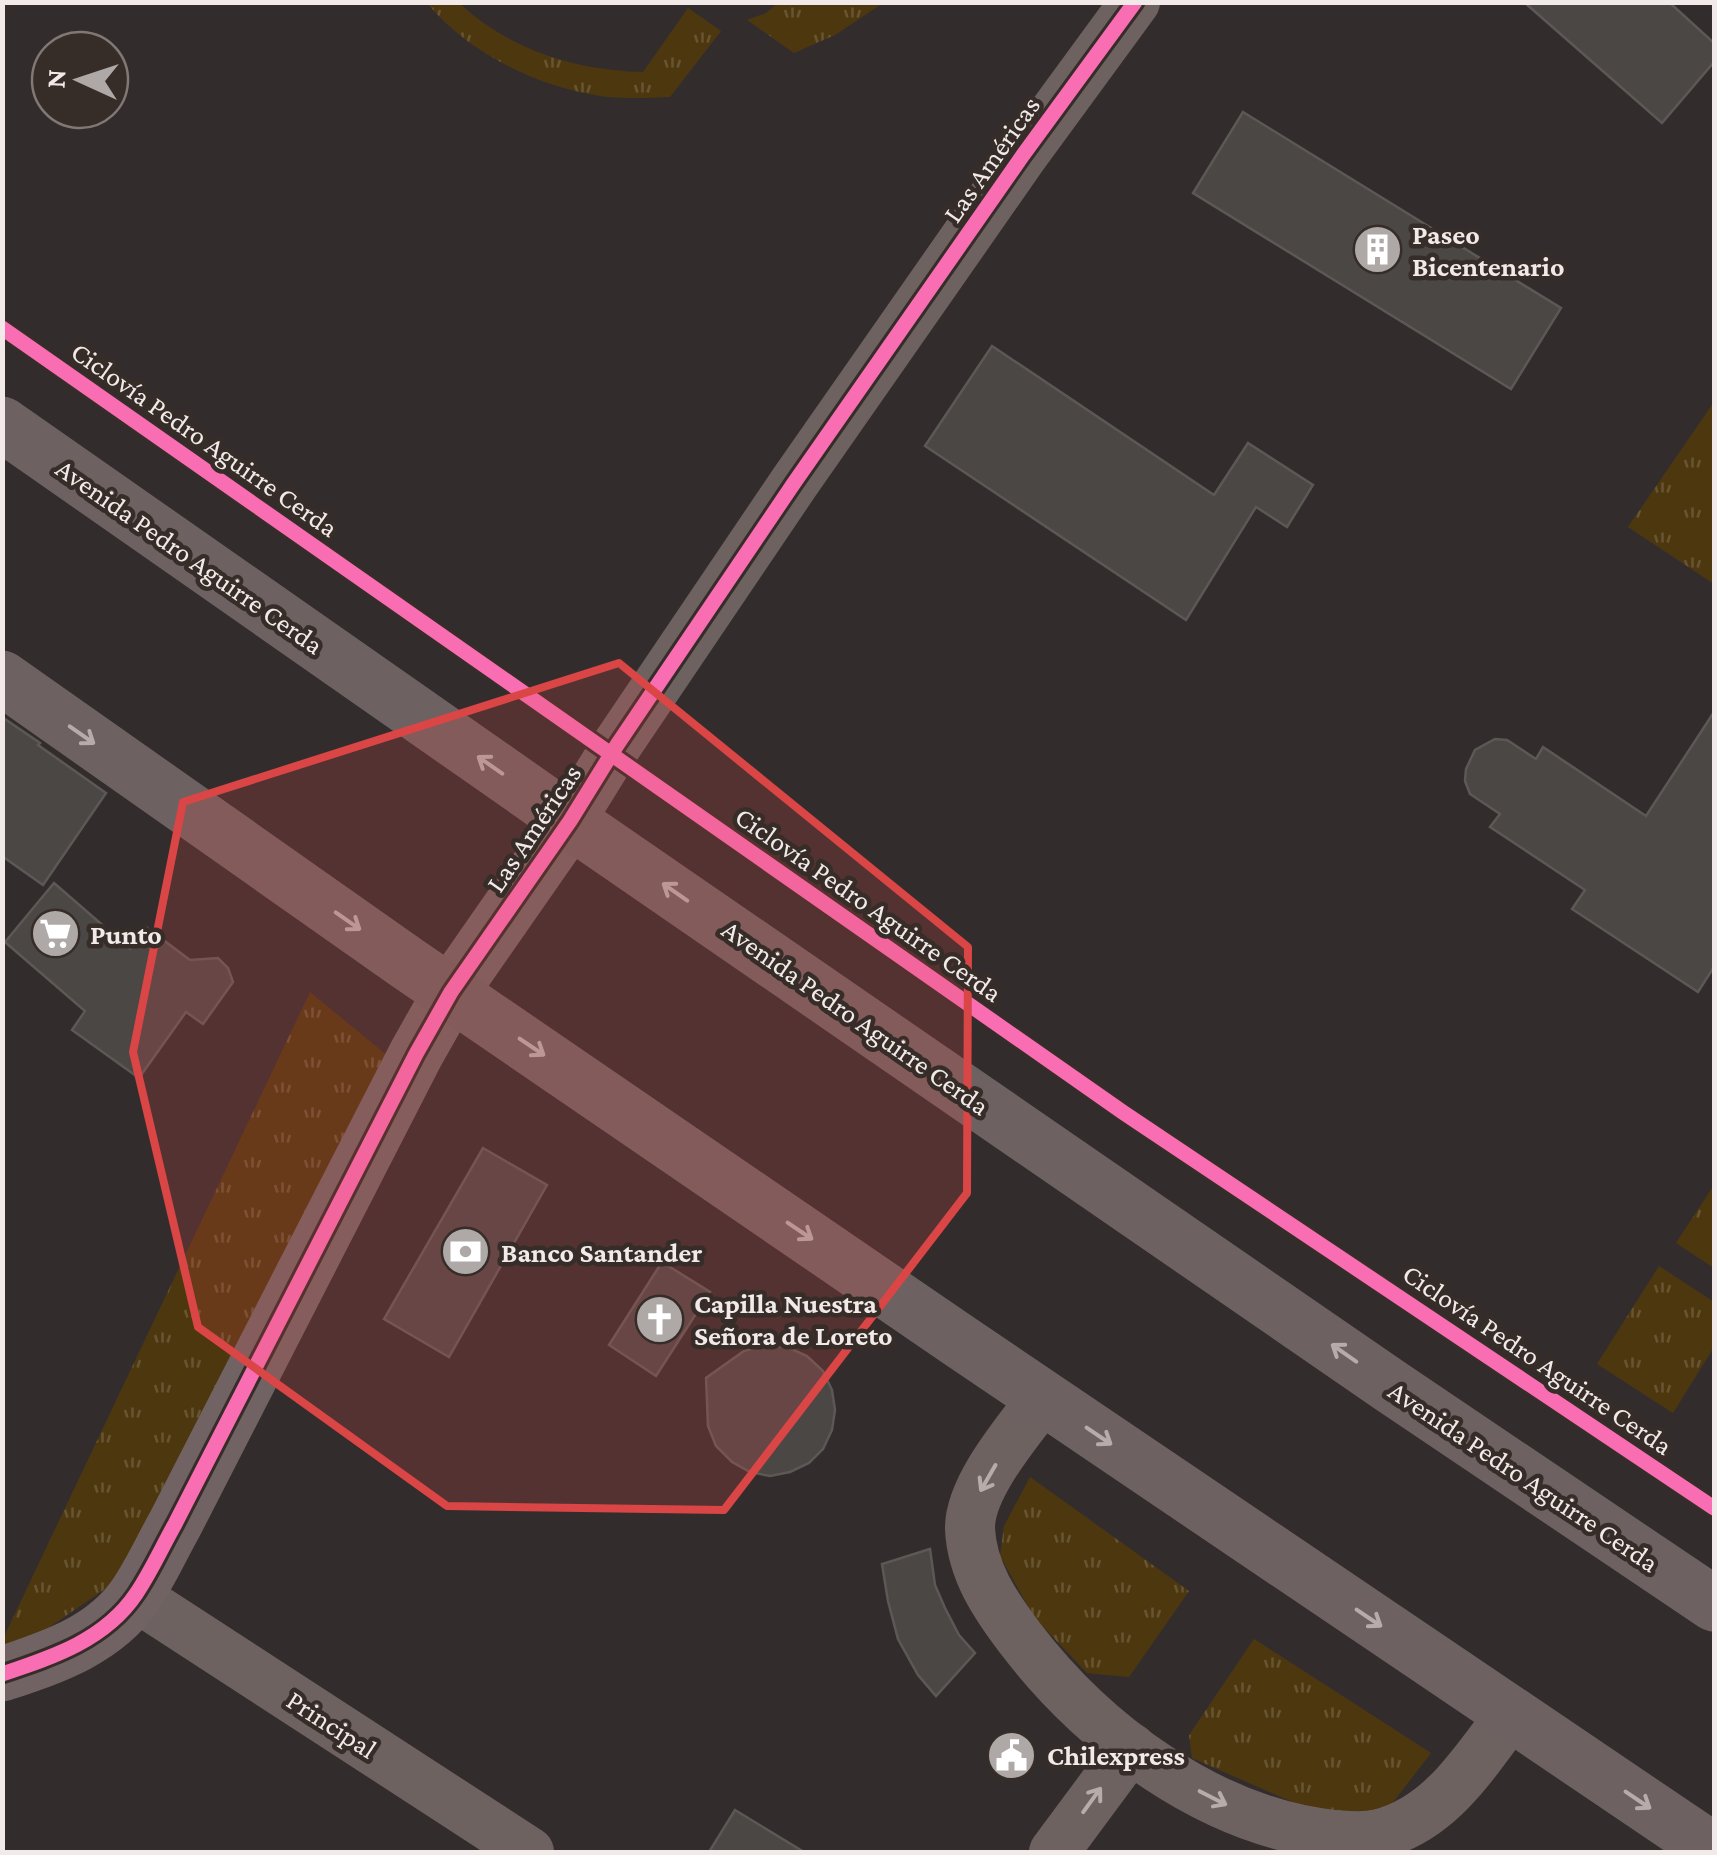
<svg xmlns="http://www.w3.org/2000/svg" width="1717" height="1855" font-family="'Crimson Pro',serif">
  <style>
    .grass { fill: url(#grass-tufts) }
    .building { fill: #4b4745; stroke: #5c5856; stroke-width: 2.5 }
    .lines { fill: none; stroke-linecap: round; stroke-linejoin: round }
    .street { stroke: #6e6261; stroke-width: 50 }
    .secondary { stroke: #716363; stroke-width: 55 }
    .primary { stroke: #6e6161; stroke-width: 55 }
    .cycleway-casing { stroke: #362c28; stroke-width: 21 }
    .cycleway { stroke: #f96db3; stroke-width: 15 }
    .oneway { stroke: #b6acab }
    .oneway2 { stroke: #b6adab }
    .marked { fill: #da4545; fill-opacity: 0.2; stroke: #da4545; stroke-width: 8; stroke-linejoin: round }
    .labels { text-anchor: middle; stroke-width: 9; stroke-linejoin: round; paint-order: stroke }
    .street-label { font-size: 28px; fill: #f1eae8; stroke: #362c28 }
    .poi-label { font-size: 28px; font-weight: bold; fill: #f1eae8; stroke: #362c28; text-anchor: start }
  </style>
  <defs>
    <pattern id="grass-tufts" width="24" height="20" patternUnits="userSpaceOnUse" patternTransform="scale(2.5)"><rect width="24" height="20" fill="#4d370f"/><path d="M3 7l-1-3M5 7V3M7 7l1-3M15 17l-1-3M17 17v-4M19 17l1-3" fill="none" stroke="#675432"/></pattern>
  </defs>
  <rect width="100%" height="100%" fill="#322d2c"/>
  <g class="grass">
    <path d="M427,3H459C510,50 574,70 643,72L688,8L721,31L670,97C646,98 623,99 600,96C535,86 469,53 427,3Z"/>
    <path d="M778,3V2L883,3L835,35L794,53L747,20L766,13Z"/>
    <path d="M1714,402V584L1628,527Z"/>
    <path d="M310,992L394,1061L130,1572L35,1637L3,1655L2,1641Z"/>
    <path d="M1714,1185V1268L1676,1243Z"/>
    <path d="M1659,1266L1714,1302V1347L1673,1413L1597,1364Z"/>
    <path d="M1030,1477L1189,1591L1129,1677L1087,1673L1034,1617L1000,1556L1004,1526Z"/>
    <path d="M1254,1639L1431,1753L1387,1810L1338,1822L1192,1758L1189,1735Z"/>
  </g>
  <g class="building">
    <path d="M1524,2H1669L1714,43V62L1662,123Z"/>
    <path d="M1243,112L1561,308L1511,389L1193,193Z"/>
    <path d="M992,346L1214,495L1248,443L1313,485L1287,527L1256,507L1186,620L925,446Z"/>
    <path d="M1714,712V967L1698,992L1572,909L1585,890L1490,827L1500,814L1470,794L1465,781L1466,769L1475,750L1495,739L1507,740L1536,759L1543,747L1646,816Z"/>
    <path d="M2,717L40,743L38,745L106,793L43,885L2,856Z"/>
    <path d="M54,883L130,949L146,927L190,960L218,958L228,968L233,982L203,1024L186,1012L139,1078L72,1030L85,1011L5,942Z"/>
    <path d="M483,1148L547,1185L449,1357L384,1319Z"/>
    <path d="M662,1262L710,1292L656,1376L609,1345Z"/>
    <path d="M765,1345L787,1347L807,1356L823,1371L832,1390L835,1410L832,1430L823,1449L809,1463L790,1472L770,1476L750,1472L732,1462L716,1446L708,1426L706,1378L744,1351Z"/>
    <path d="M930,1549L935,1585L945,1608L959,1635L975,1653L936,1696L918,1675L898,1639L888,1601L882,1564Z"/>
    <path d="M735,1810L804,1852H709Z"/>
  </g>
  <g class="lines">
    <g class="street">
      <path d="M570,821L617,745L794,483L1023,155L1135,2"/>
      <path d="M1043,1398C1019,1430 969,1487 970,1529C972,1571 995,1605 1020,1638C1093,1734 1210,1822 1334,1835C1349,1836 1364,1838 1379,1834C1441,1819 1475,1761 1511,1714"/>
      <path d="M135,1596L529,1852"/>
      <path d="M1054,1852L1131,1748"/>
    </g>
    <path class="secondary" d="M2,1674C53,1657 105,1640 136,1594C151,1572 162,1547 175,1524L416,1054L451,992L570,821"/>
    <g class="primary">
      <path d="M2,424L570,821L1389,1385L1714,1604"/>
      <path d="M2,678L407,963L961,1342L1714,1851"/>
    </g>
    <defs>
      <g id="cycleway">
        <path d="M2,328L1124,1113L1714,1508"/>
        <path d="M2,1674C53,1657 105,1640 136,1594C151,1572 162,1547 175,1524L416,1054L451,992L570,821L617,745L794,483L1023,155L1135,2"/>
      </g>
    </defs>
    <use href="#cycleway" class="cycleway-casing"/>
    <use href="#cycleway" class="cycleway"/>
  </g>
  <defs><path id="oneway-shaft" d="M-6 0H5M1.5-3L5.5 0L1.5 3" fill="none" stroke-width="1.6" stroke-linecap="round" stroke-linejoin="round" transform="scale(2.5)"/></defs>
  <g class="oneway">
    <use href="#oneway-shaft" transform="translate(82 735) rotate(35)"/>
    <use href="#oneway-shaft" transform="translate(490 765) rotate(-145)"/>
    <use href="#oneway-shaft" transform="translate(675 892) rotate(-145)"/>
    <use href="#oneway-shaft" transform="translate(348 921) rotate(35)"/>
    <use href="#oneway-shaft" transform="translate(532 1047) rotate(34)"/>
    <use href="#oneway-shaft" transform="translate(800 1231) rotate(34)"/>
    <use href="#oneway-shaft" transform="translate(1344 1353) rotate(-145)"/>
    <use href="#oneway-shaft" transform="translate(1099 1436) rotate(34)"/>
    <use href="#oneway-shaft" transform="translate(1369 1618) rotate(34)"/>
    <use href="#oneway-shaft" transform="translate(1638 1800) rotate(34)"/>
  </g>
  <g class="oneway2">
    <use href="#oneway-shaft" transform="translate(988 1478) rotate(120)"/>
    <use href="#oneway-shaft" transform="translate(1213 1798) rotate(27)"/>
    <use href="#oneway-shaft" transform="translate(1092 1800) rotate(-54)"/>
  </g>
  <path class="marked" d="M619,663L968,947L967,1193L724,1510L447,1506L198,1327L133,1052L183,802Z"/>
  <defs>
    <symbol id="building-disc" viewBox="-11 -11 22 22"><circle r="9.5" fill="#aea8a6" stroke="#362c28"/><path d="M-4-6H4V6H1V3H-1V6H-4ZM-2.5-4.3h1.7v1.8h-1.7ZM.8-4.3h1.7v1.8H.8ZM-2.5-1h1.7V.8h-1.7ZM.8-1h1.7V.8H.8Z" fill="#fff"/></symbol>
    <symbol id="supermarket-disc" viewBox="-11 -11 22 22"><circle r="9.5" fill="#aea8a6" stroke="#362c28"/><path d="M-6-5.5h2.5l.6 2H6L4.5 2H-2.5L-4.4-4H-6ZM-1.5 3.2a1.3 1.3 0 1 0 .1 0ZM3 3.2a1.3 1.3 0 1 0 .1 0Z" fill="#fff"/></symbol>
    <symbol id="bank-disc" viewBox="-11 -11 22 22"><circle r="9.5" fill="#aea8a6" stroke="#362c28"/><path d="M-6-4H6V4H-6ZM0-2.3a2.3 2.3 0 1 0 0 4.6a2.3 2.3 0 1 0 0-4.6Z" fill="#fff"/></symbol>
    <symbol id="church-disc" viewBox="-11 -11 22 22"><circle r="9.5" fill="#aea8a6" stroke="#362c28"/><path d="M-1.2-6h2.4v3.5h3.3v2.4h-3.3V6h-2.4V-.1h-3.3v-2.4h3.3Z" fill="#fff"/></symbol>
    <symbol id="civic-disc" viewBox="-11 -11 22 22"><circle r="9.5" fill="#aea8a6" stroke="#362c28"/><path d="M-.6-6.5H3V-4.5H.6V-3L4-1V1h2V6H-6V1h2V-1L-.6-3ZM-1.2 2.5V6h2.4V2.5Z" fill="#fff"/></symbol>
  </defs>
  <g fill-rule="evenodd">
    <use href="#building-disc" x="1350" y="222" width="55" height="55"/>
    <use href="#supermarket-disc" x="28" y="906" width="55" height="55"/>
    <use href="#bank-disc" x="438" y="1224" width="55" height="55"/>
    <use href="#church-disc" x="632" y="1292" width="55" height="55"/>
    <use href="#civic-disc" x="984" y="1728" width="55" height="55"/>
  </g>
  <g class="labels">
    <g class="street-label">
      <text transform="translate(991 159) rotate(-55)" y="10">Las Américas</text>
      <text transform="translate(205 439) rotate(35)" y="10">Ciclovía Pedro Aguirre Cerda</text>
      <text transform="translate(190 556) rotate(35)" y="10">Avenida Pedro Aguirre Cerda</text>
      <text transform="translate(533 828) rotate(-56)" y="10">Las Américas</text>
      <text transform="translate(869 904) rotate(35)" y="10">Ciclovía Pedro Aguirre Cerda</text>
      <text transform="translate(856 1017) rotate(35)" y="10">Avenida Pedro Aguirre Cerda</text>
      <text transform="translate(1538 1359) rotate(34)" y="10">Ciclovía Pedro Aguirre Cerda</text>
      <text transform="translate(1524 1476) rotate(34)" y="10">Avenida Pedro Aguirre Cerda</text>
      <text transform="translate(332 1724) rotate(33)" y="10">Principal</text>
    </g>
    <g class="poi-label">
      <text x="1412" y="244">Paseo<tspan x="1412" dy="32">Bicentenario</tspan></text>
      <text x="90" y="944">Punto</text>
      <text x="501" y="1262">Banco Santander</text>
      <text x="694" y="1313">Capilla Nuestra<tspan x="694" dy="32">Señora de Loreto</tspan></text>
      <text x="1047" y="1765">Chilexpress</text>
    </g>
  </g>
  <rect width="1717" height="1855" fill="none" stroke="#f1eae8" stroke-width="10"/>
  <g transform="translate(80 80) rotate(273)"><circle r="48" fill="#362c28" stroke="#817875" stroke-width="2.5"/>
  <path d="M0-8L18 38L0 25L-18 38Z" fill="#aea8a6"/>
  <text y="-15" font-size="28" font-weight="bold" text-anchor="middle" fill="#f1eae8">N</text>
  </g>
</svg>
